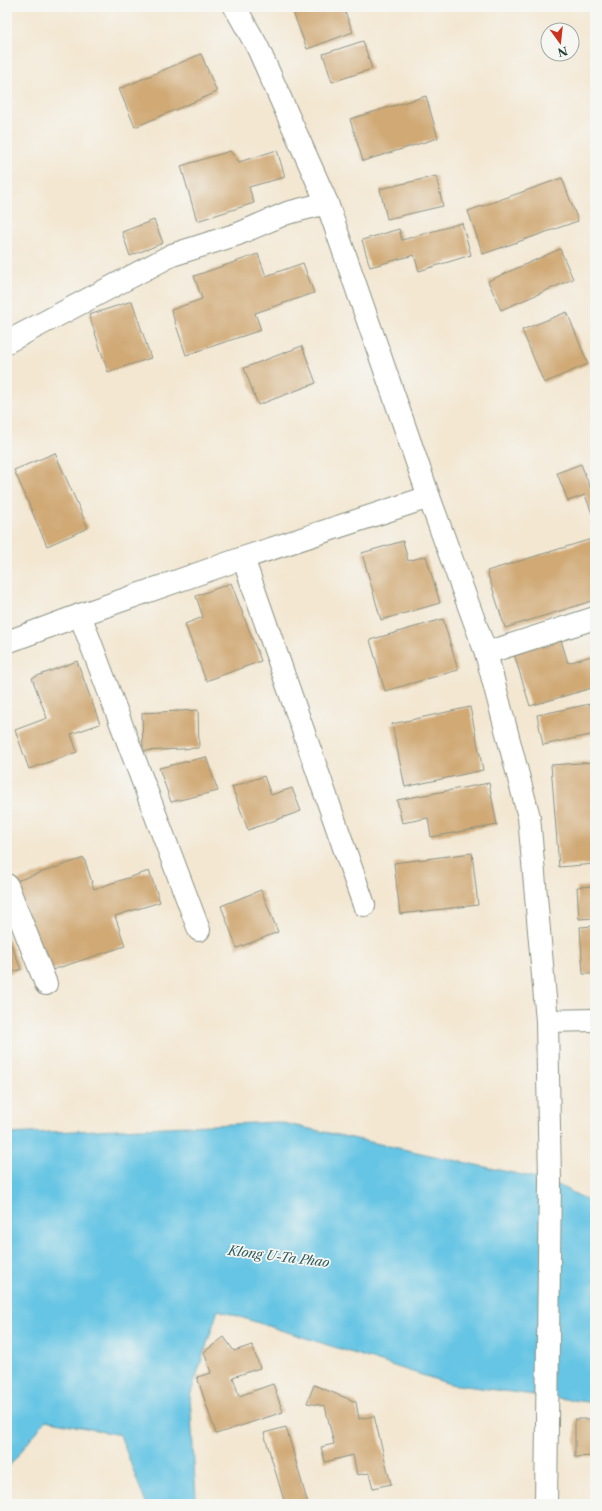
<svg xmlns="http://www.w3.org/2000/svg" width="602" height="1511" font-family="'Libre Caslon Text',serif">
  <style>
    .water { fill: #66c5e4; stroke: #42818c }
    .building { fill: #d0a975 }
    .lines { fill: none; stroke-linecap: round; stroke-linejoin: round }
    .minor-casing { stroke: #899283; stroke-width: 24 }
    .minor { stroke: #fff; stroke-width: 22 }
    .labels { text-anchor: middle; stroke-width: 3.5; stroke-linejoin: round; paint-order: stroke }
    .water-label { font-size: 13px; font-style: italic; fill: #315f60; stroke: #f6f6f2 }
  </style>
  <rect width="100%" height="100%" fill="#f6f6f2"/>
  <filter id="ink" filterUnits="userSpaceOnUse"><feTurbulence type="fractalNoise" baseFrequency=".025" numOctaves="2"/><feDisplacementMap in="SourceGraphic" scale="8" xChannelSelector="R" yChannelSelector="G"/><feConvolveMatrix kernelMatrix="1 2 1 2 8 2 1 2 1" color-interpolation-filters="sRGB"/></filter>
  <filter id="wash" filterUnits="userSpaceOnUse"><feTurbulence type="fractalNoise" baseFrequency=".012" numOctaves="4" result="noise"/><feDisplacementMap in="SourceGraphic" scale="16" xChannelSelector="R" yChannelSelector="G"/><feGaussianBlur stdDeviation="0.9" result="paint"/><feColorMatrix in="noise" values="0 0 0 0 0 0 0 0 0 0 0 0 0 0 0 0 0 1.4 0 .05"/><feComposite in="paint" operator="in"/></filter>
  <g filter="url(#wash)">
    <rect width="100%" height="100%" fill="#f3e7d2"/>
    <path class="water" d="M278,1122L550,1181L595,1204V1403L450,1384L218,1310L190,1396L196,1498L197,1504H146L120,1435L46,1420L7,1469V1134Z"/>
    <g id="blocks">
      <g class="building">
        <path d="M291,7H343L353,32L307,49Z"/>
        <path d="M363,41L372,69L332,82L323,54Z"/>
        <path d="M201,54L217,92L135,127L119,89Z"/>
        <path d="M426,96L438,138L363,161L350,119Z"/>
        <path d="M277,150L285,177L249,187L254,203L197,221L181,166L230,151L239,162Z"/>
        <path d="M436,176L443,206L387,219L380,189Z"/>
        <path d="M562,178L578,221L483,254L468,211Z"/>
        <path d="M154,220L163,243L130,256L122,232Z"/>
        <path d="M462,223L471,255L419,271L414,255L370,267L362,240L399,229L402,240Z"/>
        <path d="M560,249L573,279L501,310L488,281Z"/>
        <path d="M258,254L266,276L303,263L314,293L255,313L261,330L186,355L171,310L202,299L194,276Z"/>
        <path d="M132,301L151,358L108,372L89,315Z"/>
        <path d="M567,312L588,364L544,383L522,330Z"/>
        <path d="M302,346L316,383L258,405L244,368Z"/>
        <path d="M55,453L88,528L47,546L14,470Z"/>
        <path d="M581,464L591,490L595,488V521L585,495L568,501L557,473Z"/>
        <path d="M595,538V600L505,628L487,571Z"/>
        <path d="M403,541L408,561L426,556L440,603L381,620L362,553Z"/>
        <path d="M231,583L261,661L206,681L185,624L203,617L196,596Z"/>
        <path d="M443,619L458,670L385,691L370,640Z"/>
        <path d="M560,637L568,663L595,655V687L530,706L513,651Z"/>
        <path d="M77,661L100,724L71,734L77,752L29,769L15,730L47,718L32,678Z"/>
        <path d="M595,703V734L543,745L537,715Z"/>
        <path d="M470,707L483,770L405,787L392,724Z"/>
        <path d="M198,710L199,748L143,751L142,713Z"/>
        <path d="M206,757L218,791L171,802L159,768Z"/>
        <path d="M595,762V864L559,867L551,765Z"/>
        <path d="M264,776L271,795L292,788L301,811L248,830L232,787Z"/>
        <path d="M489,783L497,825L431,837L428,818L402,823L397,800Z"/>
        <path d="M472,853L478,905L400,914L394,863Z"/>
        <path d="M84,858L94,889L149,871L160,902L115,916L125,946L46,972L16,881Z"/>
        <path d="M595,886V918L579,919L577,887Z"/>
        <path d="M261,890L278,932L237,948L221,906Z"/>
        <path d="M595,926V974H583L580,927Z"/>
        <path d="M7,935L21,969L7,975Z"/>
        <path d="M224,1337L234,1351L252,1345L260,1368L233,1377L239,1396L273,1384L283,1412L216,1434L197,1377L211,1373L204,1352Z"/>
        <path d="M314,1385L356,1402L359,1419L374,1416L391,1484L373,1488L369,1473L357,1475L353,1455L325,1462L321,1447L334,1444L325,1406L307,1403Z"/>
        <path d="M575,1419H595V1456L575,1457Z"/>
        <path d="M286,1427L308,1504H285L264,1433Z"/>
      </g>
    </g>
  </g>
  <g filter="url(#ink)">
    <use href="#blocks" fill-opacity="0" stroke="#899283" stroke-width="1"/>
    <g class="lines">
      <defs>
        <g id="minor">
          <path d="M235,7L257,46L327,203L429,497L486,653L529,817L547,1021L550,1181L546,1504"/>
          <path d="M7,342L172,255L238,234L287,213L327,203"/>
          <path d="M243,558L364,905"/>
          <path d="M80,615L199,930"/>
          <path d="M7,642L80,615L243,558L429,497"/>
          <path d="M486,653L595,618"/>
          <path d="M7,885L46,984"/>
          <path d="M547,1021L595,1020"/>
        </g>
      </defs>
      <use href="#minor" class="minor-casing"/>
      <use href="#minor" class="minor"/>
    </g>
  </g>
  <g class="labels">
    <g class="water-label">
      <text transform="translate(279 1256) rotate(7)" y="5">Klong U-Ta Phao</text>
    </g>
  </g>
  <rect width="602" height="1511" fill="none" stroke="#f6f6f2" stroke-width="24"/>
  <g transform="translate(560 42) rotate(165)"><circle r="19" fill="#f6f6f2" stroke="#a0aca6"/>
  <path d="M0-3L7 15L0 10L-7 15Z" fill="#c8321e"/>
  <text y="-6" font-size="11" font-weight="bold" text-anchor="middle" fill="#1f3d34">N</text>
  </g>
</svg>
